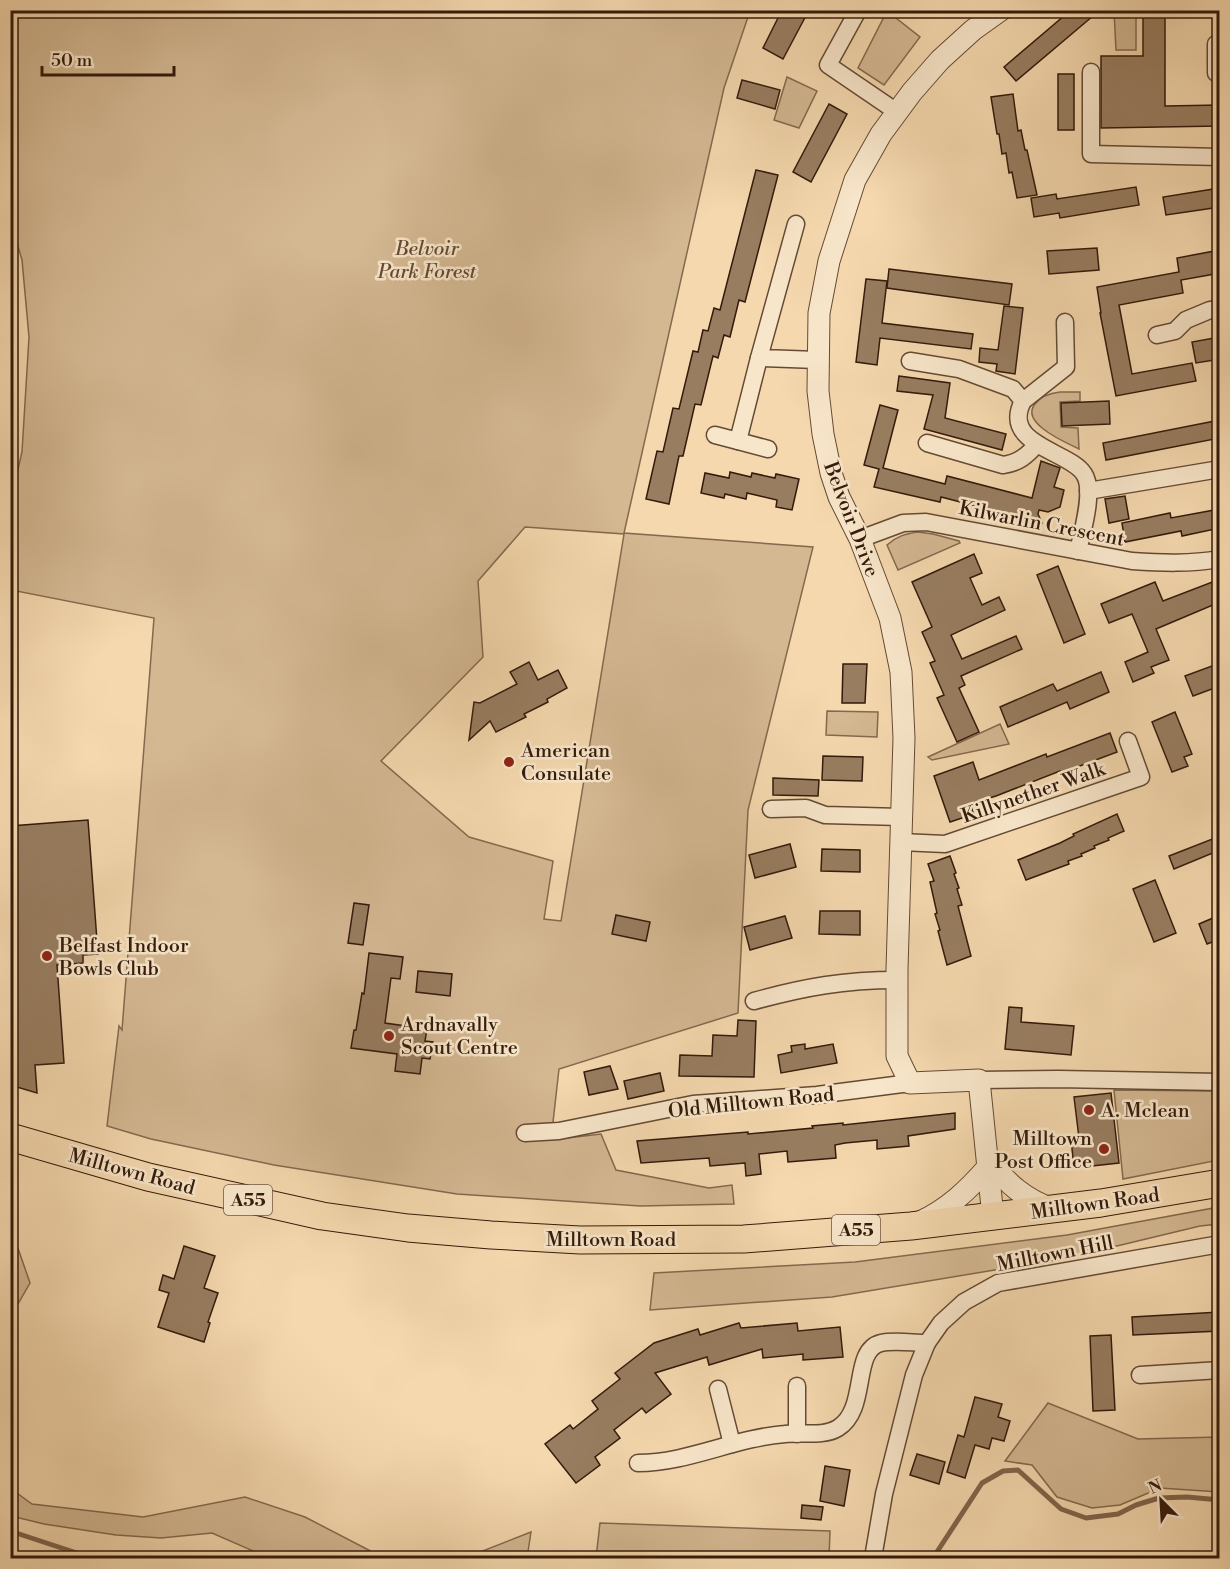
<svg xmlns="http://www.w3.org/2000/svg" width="1230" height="1569" font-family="'Libre Bodoni',serif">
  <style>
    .green { fill: #d4b892; stroke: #84694e; stroke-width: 1.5; fill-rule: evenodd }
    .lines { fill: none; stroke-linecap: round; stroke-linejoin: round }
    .stream { stroke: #80654c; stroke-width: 5 }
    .building { fill: #987d60; stroke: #331a0b; stroke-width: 1.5 }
    .minor-casing { stroke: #644a34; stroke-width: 19 }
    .tertiary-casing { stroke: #644a34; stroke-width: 23 }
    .trunk-casing { stroke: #331a0b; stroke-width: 29 }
    .minor { stroke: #f8e6ca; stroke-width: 16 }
    .tertiary { stroke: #f8e6ca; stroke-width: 21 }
    .trunk { stroke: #f5d8ae; stroke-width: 27 }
    .poi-dot { fill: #8f2418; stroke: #f8e6ca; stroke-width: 2 }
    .labels { text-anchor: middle; stroke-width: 5; stroke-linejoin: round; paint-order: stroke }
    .shield { fill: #f8e6ca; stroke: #6e5744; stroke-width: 1.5 }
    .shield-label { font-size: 18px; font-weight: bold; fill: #331a0b }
    .park-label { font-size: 20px; font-style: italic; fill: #634934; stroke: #f8e6ca }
    .street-label { font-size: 20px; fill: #331a0b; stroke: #f8e6ca }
    .poi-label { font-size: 20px; fill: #331a0b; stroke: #f8e6ca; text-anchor: start }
  </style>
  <rect width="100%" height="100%" fill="#f5d8ae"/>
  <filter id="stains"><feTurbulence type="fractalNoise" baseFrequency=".00333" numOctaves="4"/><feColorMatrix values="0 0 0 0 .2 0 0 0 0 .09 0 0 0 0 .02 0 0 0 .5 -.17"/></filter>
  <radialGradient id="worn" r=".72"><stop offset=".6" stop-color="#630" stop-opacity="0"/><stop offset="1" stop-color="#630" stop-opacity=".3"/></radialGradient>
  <g class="green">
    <path d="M10,11H750L724,88L624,533L813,547L748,810L738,1013L559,1069L551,1140L601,1134L616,1170L709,1188L732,1185L734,1204L640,1206L457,1194L274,1165L151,1139L107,1126L119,1026L122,1030L154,618L11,590V500L22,452L29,337L22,260L11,223ZM525,527L624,534L561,921L544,919L553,861L469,837L381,761L483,657L478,581Z"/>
    <path d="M887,11L920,37L884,85L858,68Z"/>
    <path d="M1114,11H1136V50H1116Z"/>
    <path d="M787,77L817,91L799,128L774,120Z"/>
    <path d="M1060,392H1080V401L1060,402L1061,427L1078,428L1079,449C1067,443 1019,423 1035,404C1041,396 1051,393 1060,392Z"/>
    <path d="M918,532L933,534L959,541L960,543L898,570L887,545C897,536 905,534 918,532Z"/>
    <path d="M827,711L878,712L877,737L826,735Z"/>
    <path d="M1000,724L1009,744L932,760L928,757Z"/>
    <path d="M1114,1090L1219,1091V1160L1123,1179Z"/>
    <path d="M1219,1207V1224L1200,1226L1067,1258L832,1297L650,1310L654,1273L855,1262L1067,1235Z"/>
    <path d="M11,1228L30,1283L11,1316H10Z"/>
    <path d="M1048,1403L1138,1439L1219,1437V1492L1160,1488L1120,1505L1092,1508L1057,1497L1032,1465L1005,1461Z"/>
    <path d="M10,1488L32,1504L143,1517L245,1497L305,1517L384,1558H269L212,1533L161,1538L116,1535L44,1524L11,1516Z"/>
    <path d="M600,1523L830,1531L829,1558H596Z"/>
    <path d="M531,1532L527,1558H426L470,1556Z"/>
  </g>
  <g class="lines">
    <g class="stream">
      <path d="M10,1531L92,1558"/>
      <path d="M933,1558L982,1483L1003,1471L1018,1470L1061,1509L1086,1518L1118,1514L1136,1505L1159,1498L1187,1497L1220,1500"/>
    </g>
  </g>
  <g class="building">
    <path d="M782,10H809L783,59L763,48Z"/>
    <path d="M1071,10H1100L1016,81L1004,67Z"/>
    <path d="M1143,10H1165V106L1220,105V126L1101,128V56H1143Z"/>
    <rect x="1058" y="74" width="16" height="56"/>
    <path d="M742,80L780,90L775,109L737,98Z"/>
    <path d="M1013,94L1018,131L1021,130L1025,150H1027L1037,195L1017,198L1012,172L1009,173L1006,153L1002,154L999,134H997L991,97Z"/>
    <path d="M829,104L847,114L811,182L793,172Z"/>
    <path d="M756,170L778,175L745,302L739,300L730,337L724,335L718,358L713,356L701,405L695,404L683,456H679L669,504L646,499L657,451L663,452L673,408L679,409L693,351L698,352L703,330L708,331L714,308L720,310Z"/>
    <path d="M1136,187L1139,205L1060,218L1059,213L1034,217L1031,198L1056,194L1057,199Z"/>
    <path d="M1220,188V207L1166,215L1163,197Z"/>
    <path d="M1097,248L1099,270L1049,274L1047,251Z"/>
    <path d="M1220,250V273L1181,280L1183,293L1119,305L1132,374L1192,363L1196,381L1116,396L1100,313H1101L1097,287L1179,272L1177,258Z"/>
    <path d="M889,269L1012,284L1009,305L887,288Z"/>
    <path d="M866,279L887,281L882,323L973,334L971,349L880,338L877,365L856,362Z"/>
    <path d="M1004,306L1023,308L1015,374L996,371L997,364L979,362L980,348L998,350Z"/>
    <path d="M1220,337V359L1196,363L1192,342Z"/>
    <path d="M899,376L950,383L945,418L1006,434L1002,450L924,429L933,395L897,391Z"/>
    <path d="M1109,401L1110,424L1062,426L1061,403Z"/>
    <path d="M880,405L898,410L883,468L945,484L947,476L1032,498L1041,461L1060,468L1054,487L1064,490L1060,507L1048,512L1039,510L1038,514L1042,523L941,497L940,502L874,487L879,469L864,465Z"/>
    <path d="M1220,420V438L1106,460L1103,443Z"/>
    <path d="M730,472L751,477L752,473L775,478L776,474L799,479L792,510L776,507L777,500L747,493L746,499L725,494L724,498L701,493L705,473L729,478Z"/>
    <path d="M1125,496L1129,519L1109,523L1105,499Z"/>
    <path d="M1220,509V528L1182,536L1181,531L1125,542L1122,523L1170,513L1171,518Z"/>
    <path d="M974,554L982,573L970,578L982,605L999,597L1005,610L951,635L962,659L1016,636L1022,649L961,676L965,685L959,688L979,732L957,742L937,698L944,695L930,663L935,661L922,632L932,627L912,582Z"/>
    <path d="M1058,566L1085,634L1064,643L1037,575Z"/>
    <path d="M1220,579V602L1156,629L1169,660L1151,667L1154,673L1133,682L1125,662L1148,652L1132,614L1109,623L1101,604L1155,582L1163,601Z"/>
    <path d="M529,662L538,680L558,670L567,688L547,699L548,702L524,714L526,717L496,732L490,721L469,740L474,702L480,703L517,684L510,672Z"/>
    <path d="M1220,663V686L1193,696L1185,676Z"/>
    <path d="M843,664H867L865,703H842Z"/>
    <path d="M1101,672L1109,692L1070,709L1067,702L1008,727L1000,707L1053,684L1057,691Z"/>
    <path d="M1175,712L1192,754L1184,757L1188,766L1172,772L1152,722Z"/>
    <path d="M1110,733L1117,752L1061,773L1060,771L996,796L970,804L974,814L950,822L934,776L973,762L979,780L1046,754L1047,757Z"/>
    <path d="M823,756L863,757L862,781L822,780Z"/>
    <path d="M773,778L819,780L818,796L773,795Z"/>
    <path d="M1117,814L1124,831L1108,838L1109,840L1094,846L1095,848L1081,854L1082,856L1068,861L1069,864L1026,880L1018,860L1060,843L1074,836L1073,834Z"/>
    <path d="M88,820L98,954L83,955V963L57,965L64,1063L35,1065L37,1093L10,1085V826Z"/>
    <path d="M1220,836V850L1174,869L1169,856Z"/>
    <path d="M790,844L796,867L755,878L749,855Z"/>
    <path d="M822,849L860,850V872L821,871Z"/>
    <path d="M950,856L956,873L954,874L959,888L957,889L962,905L958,906L971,956L947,965L938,931L940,930L935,914L937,913L930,882L934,881L928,864Z"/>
    <path d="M1155,880L1176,933L1154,942L1133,889Z"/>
    <path d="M354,903L369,905L363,945L348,943Z"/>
    <path d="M820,911H860V935L819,934Z"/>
    <path d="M616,915L650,922L646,941L612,934Z"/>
    <path d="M1220,915V939L1207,944L1199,924Z"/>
    <path d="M785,916L792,938L750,950L744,927Z"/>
    <path d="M369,953L403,957L400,979L391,978L385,1023L427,1029L425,1041L433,1042L430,1059L422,1058L420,1074L395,1071L397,1054L351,1048L354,1030H356L362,993L364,994Z"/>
    <path d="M418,971L452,974L450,996L416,992Z"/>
    <path d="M1009,1007L1022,1008L1021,1022L1074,1026L1071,1055L1005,1049Z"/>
    <path d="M738,1020L756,1021L754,1077L679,1076L680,1055L712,1056L713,1035L737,1036Z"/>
    <path d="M805,1044V1049L833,1044L837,1063L781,1073L778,1055L792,1052L791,1046Z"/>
    <path d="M610,1066L618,1089L589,1095L584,1072Z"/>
    <path d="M660,1073L664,1091L628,1099L624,1081Z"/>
    <path d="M1111,1093L1119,1163L1074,1168L1071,1139L1079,1138L1074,1097Z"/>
    <path d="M955,1113V1129L908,1136L909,1146L877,1149V1140L845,1143L835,1145L836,1158L788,1162L787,1151L759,1154L761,1174L746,1176L745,1163L710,1166L709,1158L641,1163L637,1141L748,1132V1134L813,1128L812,1126L843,1123V1125Z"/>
    <path d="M184,1246L215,1256L204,1288L218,1293L208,1322L210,1323L204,1342L158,1327L169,1293L159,1290L163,1275L174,1279Z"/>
    <path d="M1220,1312V1331L1133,1335L1132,1317Z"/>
    <path d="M739,1323L741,1328L797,1323L798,1331L840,1327L843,1357L803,1360V1354L763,1358L762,1349L709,1365L707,1357L655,1373L671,1394L646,1413L642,1408L614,1430L620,1438L595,1457L600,1465L576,1483L545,1444L570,1425L573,1429L598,1409L592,1401L620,1379L615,1373L654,1343L698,1329L700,1335Z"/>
    <path d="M1111,1335L1115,1410L1093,1411L1090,1336Z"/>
    <path d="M975,1397L1002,1404L998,1417L1010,1421L1004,1441L992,1438L989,1449L975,1445L965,1478L947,1472L958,1435L964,1437Z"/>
    <path d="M917,1454L945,1462L939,1484L910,1475Z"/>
    <path d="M825,1466L850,1470L844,1506L820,1501Z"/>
    <path d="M802,1505L823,1507L821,1520L801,1518Z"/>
  </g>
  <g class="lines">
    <defs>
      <g id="minor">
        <path d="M856,14L828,65L897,112"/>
        <path d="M1091,72V154L1220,157"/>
        <path d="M1216,73V44H1220"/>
        <path d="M796,224L759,358L817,360"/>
        <path d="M1065,322L1066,367L1023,401C1000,445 1070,451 1084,474C1095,490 1082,533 1078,551"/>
        <path d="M1157,335L1175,331L1186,320L1210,310L1220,308"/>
        <path d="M759,358L738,441L768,449"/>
        <path d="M910,361L959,369L1013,389L1023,401"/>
        <path d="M715,435L738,441"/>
        <path d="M927,443L1003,465C1018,463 1027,456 1037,444"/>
        <path d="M1088,491L1220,469"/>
        <path d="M860,539L903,523L926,522L1132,561C1162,563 1190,564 1220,559"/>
        <path d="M771,809L806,808L825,815L901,817"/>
        <path d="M901,842L945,844L1141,777L1128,741"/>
        <path d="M754,1001C805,987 844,980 897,980"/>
        <path d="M979,1080L1058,1079L1220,1082"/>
        <path d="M525,1133L559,1131L693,1104L817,1095L910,1083"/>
        <path d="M1140,1375L1220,1370"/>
        <path d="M718,1389L732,1444"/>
        <path d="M797,1434V1386"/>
        <path d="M638,1463C688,1463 734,1438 785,1434C802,1432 823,1437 838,1428C869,1409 851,1350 881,1343C895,1340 913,1343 927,1343"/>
        <path d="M873,1558L884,1494L914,1375L927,1343L941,1323L964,1302L998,1283L1220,1244"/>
      </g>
      <g id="tertiary">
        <path d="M988,1160C1007,1183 1025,1200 1053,1209"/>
        <path d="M993,1217L979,1080L910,1083L897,1056V969L904,738L901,672L890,618L860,539L839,497L831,473L823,434L818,391L819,313L829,261L855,180L881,134L912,92L940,60L973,30L1001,10"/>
        <path d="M920,1222C948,1209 968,1190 988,1167"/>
      </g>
      <path id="trunk" d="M10,1137L148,1177L322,1216L408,1228L491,1235L580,1240L744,1239L911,1226L1101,1203L1220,1183"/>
    </defs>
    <use href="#minor" class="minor-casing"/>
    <use href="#tertiary" class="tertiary-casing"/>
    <use href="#trunk" class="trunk-casing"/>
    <use href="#minor" class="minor"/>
    <use href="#tertiary" class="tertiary"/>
    <use href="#trunk" class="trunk"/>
  </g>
  <g class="poi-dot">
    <circle cx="509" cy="762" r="6"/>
    <circle cx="47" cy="956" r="6"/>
    <circle cx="389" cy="1036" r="6"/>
    <circle cx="1089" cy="1110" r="6"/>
    <circle cx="1104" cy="1149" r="6"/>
  </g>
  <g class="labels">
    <g class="shield">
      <rect x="224" y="1185" width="48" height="30" rx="4.5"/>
      <rect x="832" y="1215" width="48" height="30" rx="4.5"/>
    </g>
    <g class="shield-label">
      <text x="248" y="1206">A55</text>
      <text x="856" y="1236">A55</text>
    </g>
    <g class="park-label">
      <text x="427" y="255">Belvoir<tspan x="427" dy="23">Park Forest</tspan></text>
    </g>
    <g class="street-label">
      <text transform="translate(852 519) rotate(69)" y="7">Belvoir Drive</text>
      <text transform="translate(1042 523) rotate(11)" y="7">Kilwarlin Crescent</text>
      <text transform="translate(1033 792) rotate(-19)" y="7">Killynether Walk</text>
      <text transform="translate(751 1102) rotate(-6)" y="7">Old Milltown Road</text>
      <text transform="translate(132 1171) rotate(15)" y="7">Milltown Road</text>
      <text transform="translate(1095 1203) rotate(-8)" y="7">Milltown Road</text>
      <text x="611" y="1246">Milltown Road</text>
      <text transform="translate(1055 1253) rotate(-11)" y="7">Milltown Hill</text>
    </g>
    <g class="poi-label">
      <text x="521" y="757">American<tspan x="521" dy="23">Consulate</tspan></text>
      <text x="59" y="952">Belfast Indoor<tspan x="59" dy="23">Bowls Club</tspan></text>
      <text x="401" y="1031">Ardnavally<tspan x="401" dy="23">Scout Centre</tspan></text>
      <text x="1101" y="1117">A. Mclean</text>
      <text x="1092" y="1145" text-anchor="end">Milltown<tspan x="1092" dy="23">Post Office</tspan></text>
    </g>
  </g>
  <rect width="1230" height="1569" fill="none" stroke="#f5d8ae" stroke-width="36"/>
  <rect x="12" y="12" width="1206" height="1545" fill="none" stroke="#331a0b" stroke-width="3"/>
  <rect x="18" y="18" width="1194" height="1533" fill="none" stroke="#331a0b" stroke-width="1.5"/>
  <g transform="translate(1161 1500) rotate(336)" stroke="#f8e6ca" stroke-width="4.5" paint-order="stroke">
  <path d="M0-4.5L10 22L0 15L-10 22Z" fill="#331a0b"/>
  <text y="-9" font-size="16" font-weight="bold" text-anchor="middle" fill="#331a0b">N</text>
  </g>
  <path d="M42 66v9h132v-9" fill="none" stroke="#331a0b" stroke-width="3"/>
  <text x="51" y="66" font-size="18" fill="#331a0b" stroke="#f8e6ca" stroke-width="4.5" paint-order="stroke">50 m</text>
  <rect width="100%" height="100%" filter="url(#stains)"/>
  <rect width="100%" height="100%" fill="url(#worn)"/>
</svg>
